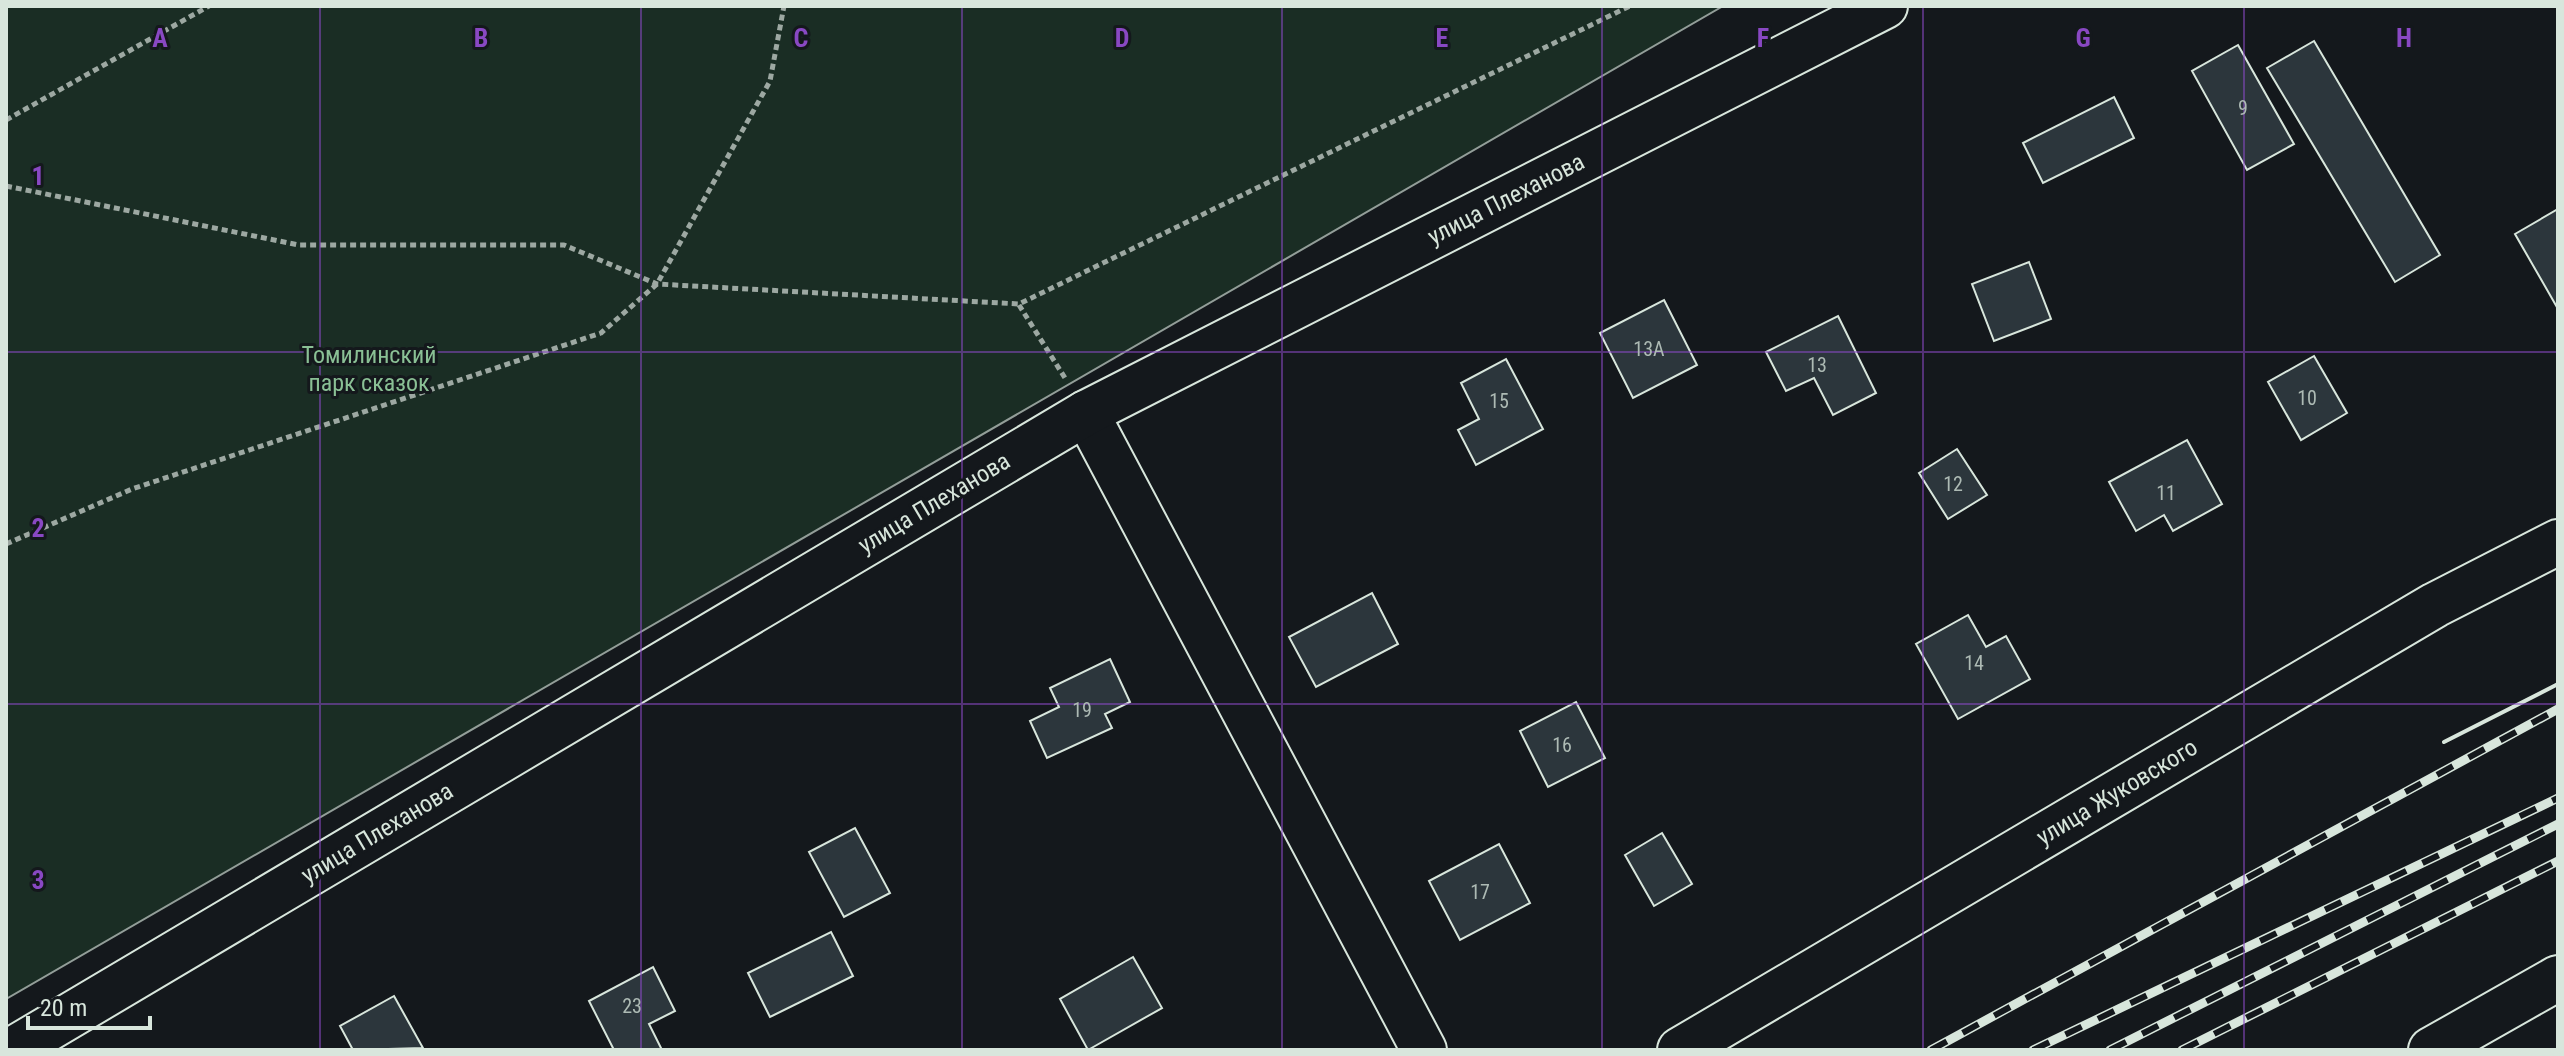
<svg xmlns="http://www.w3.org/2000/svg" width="2564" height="1056" font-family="'Roboto Condensed',sans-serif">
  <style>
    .green { fill: #1a2d24; stroke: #939e99; stroke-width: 2 }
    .building { fill: #2c363c; stroke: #d8e6dc; stroke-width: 2 }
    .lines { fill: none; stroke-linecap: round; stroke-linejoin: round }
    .minor-casing { stroke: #d8e6dc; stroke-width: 48 }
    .path { stroke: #9da8a2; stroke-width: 5; stroke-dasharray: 6 4; stroke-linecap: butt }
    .minor { stroke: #14181c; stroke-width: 44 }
    .rail-casing { stroke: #d8e6dc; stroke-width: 9 }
    .rail { stroke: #14181c; stroke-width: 6; stroke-dasharray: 18; stroke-linecap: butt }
    .wall { stroke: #d8e6dc; stroke-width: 4 }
    .grid { fill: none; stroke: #8948c3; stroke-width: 2; stroke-opacity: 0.55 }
    .labels { text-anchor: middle; stroke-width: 6; stroke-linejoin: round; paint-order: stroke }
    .number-label { font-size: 20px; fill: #adbab4 }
    .street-label { font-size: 24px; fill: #d8e6dc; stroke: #14181c }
    .park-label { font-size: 24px; fill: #8ac095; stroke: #14181c }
    .grid-label { font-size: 26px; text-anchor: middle; font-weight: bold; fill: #8948c3; stroke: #14181c; stroke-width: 6; stroke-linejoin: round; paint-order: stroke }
  </style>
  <rect width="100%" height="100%" fill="#14181c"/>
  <path class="green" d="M6,6H1723L6,999Z"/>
  <g class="building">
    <path d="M2314,41L2440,255L2395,282L2267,68Z"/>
    <path d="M2238,45L2294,144L2247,170L2192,71Z"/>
    <path d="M2114,97L2134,138L2043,183L2023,143Z"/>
    <path d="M2558,209V309L2515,234Z"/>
    <path d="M2029,262L2051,319L1994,341L1972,284Z"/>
    <path d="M1664,300L1697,365L1633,398L1600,333Z"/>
    <path d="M1838,316L1876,393L1833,415L1814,378L1786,391L1766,352Z"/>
    <path d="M2314,356L2347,413L2301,440L2268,382Z"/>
    <path d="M1506,359L1543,429L1476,465L1458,430L1479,419L1461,383Z"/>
    <path d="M2187,440L2222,504L2173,531L2164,515L2136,531L2109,482Z"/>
    <path d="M1957,449L1987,495L1948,519L1919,473Z"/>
    <path d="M1372,593L1398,644L1316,687L1289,637Z"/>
    <path d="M1968,615L1986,647L2006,636L2030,679L1958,719L1916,644Z"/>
    <path d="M1110,659L1130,702L1105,714L1112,728L1047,758L1030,721L1059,707L1050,688Z"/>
    <path d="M1576,702L1605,758L1548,787L1520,731Z"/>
    <path d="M855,828L890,893L844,917L809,852Z"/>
    <path d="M1662,833L1692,884L1654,906L1625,855Z"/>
    <path d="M1499,844L1530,903L1460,940L1429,881Z"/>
    <path d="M831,932L853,976L770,1017L748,973Z"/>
    <path d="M1133,957L1162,1008L1088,1050L1060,999Z"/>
    <path d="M653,967L675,1011L649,1024L662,1050H614L589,1001Z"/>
    <path d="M394,996L423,1048L353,1050L340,1026Z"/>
  </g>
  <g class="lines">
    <defs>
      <g id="minor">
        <path d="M1086,413L1424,1050"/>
        <path d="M12,1050L1086,413L1885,6"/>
        <path d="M1680,1050L2435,605L2558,542"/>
        <path d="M2431,1050L2558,978"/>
      </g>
    </defs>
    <use href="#minor" class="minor-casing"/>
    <g class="path">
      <path d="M6,120L209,6"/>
      <path d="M6,186L299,245H564L657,284L1019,304L1630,6"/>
      <path d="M1019,305L1065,378"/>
      <path d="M6,544L132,489L601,333L657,284L770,81L784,6"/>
    </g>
    <use href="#minor" class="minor"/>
    <defs>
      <g id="rail">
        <path d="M1931,1050L2558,709"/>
        <path d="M2033,1050L2558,798"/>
        <path d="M2110,1050L2558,824"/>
        <path d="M2182,1050L2558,861"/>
      </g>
    </defs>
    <use href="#rail" class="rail-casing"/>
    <use href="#rail" class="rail"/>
    <path class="wall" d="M2444,742L2558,684"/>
  </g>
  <path class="grid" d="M320,6V1050M641,6V1050M962,6V1050M1282,6V1050M1602,6V1050M1923,6V1050M2244,6V1050M6,352H2558M6,704H2558"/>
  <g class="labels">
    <g class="number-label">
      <text x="2243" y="115">9</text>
      <text x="1649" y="356">13А</text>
      <text x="1817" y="372">13</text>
      <text x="2307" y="405">10</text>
      <text x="1499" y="408">15</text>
      <text x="1953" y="491">12</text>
      <text x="2166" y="500">11</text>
      <text x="1974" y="670">14</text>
      <text x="1082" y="717">19</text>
      <text x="1562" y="752">16</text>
      <text x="1480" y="899">17</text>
      <text x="632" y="1013">23</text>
    </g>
    <g class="street-label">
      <text transform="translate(1506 199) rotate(-27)" y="8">улица Плеханова</text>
      <text transform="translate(934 503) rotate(-31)" y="8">улица Плеханова</text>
      <text transform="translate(2117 792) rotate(-31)" y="8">улица Жуковского</text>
      <text transform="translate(377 833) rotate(-31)" y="8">улица Плеханова</text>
    </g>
    <g class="park-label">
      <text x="369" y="363">Томилинский<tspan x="369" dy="28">парк сказок</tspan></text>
    </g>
  </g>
  <g class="grid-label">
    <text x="160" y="47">A</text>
    <text x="481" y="47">B</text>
    <text x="801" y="47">C</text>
    <text x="1122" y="47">D</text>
    <text x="1442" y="47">E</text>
    <text x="1763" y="47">F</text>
    <text x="2083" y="47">G</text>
    <text x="2404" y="47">H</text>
    <text x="38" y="185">1</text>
    <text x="38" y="537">2</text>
    <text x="38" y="889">3</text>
  </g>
  <rect width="2564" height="1056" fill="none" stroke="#d8e6dc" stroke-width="16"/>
  <path d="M28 1016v12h122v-12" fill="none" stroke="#d8e6dc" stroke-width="4"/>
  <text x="40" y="1016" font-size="24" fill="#d8e6dc" stroke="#14181c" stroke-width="6" paint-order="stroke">20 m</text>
</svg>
